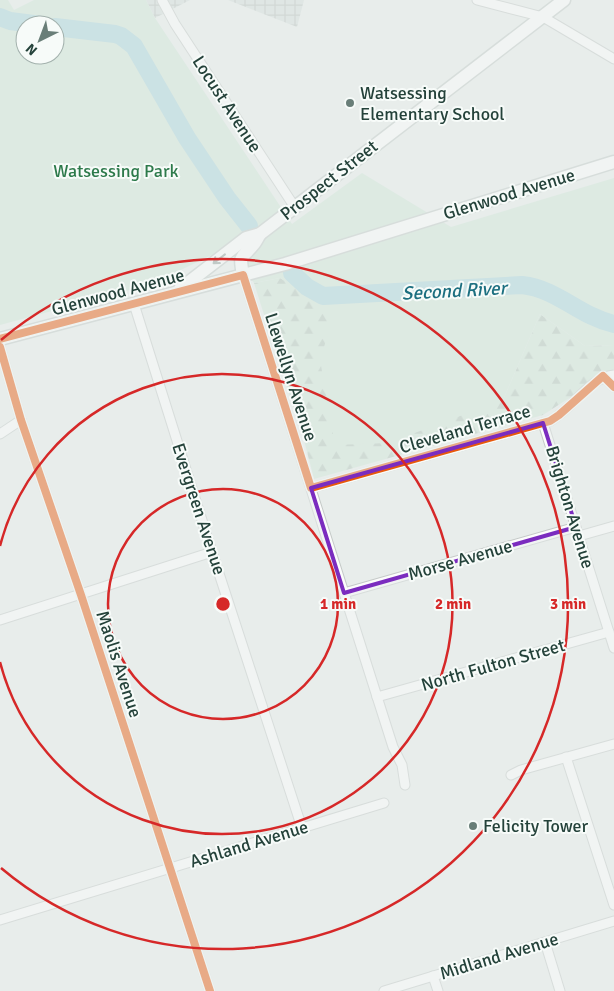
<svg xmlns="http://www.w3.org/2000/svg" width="614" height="991" font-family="Signika,sans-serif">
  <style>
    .industrial { fill: url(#industrial-grid) }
    .forest { fill: url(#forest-firs) }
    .green { fill: #d1e6d8; fill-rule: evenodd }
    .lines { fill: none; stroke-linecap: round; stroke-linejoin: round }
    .river { stroke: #a9d4db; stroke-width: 18 }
    .street-casing { stroke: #c5cac8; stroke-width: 11 }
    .secondary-casing { stroke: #c3cbc8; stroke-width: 15 }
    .street { stroke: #fcfcfc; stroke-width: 9 }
    .secondary { stroke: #fcfcfc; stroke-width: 12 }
    .cycleway-casing { stroke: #f7fbf9; stroke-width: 11 }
    .cycleway { stroke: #e8590c; stroke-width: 8 }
    .oneway { stroke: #909f9b }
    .marked { fill: none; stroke: #7b2cbf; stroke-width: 4; stroke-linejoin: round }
    .ring { fill: none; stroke: #d62828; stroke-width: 2.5 }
    .poi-dot { fill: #697e78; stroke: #f7fbf9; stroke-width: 2 }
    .labels { text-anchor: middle; stroke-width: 4; stroke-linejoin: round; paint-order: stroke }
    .poi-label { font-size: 18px; fill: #24423a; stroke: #f7fbf9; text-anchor: start }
    .street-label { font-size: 18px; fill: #24423a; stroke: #f7fbf9 }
    .park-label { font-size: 18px; fill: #2d7a4b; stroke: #f7fbf9 }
    .water-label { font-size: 19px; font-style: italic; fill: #1c6f80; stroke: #f7fbf9 }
    .centre { fill: #d62828; stroke: #f7fbf9; stroke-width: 2.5 }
    .ring-label { font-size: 15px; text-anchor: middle; font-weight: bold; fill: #d62828; stroke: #f7fbf9; stroke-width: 4; stroke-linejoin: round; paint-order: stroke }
  </style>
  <defs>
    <pattern id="industrial-grid" width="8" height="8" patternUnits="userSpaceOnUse" patternTransform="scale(1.25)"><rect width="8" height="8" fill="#d6dedb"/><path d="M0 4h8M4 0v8" fill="none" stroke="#b8c0bd"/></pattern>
    <pattern id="forest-firs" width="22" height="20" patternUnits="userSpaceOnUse" patternTransform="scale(1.25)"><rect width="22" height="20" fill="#d1e6d8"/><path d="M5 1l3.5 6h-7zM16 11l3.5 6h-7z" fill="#b3c6ba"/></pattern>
  </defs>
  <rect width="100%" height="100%" fill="#e8edeb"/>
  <g class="industrial">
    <path d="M146,0H190L155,18Z"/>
    <path d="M228,0H304L297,27Z"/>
  </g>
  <path class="forest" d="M280,278L503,400L540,314L585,346L614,345V369L543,415L314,479L305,444L254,283Z"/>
  <path class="green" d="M0,0H8L14,10L34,0H146L155,18L292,224L362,173L451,227L614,178V345L585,346L540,314L503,400L388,443L335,445L320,360L334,314L280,278L254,283L228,247L152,284L0,325ZM25,25H55V55H25Z"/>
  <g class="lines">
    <g class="river">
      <path d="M0,17L10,21L41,25"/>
      <path d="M55,27L115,34L121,36L134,46L187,138L227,198L249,226"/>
      <path d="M292,273L307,287L323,296L522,285C558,289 579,316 614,324"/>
    </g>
    <defs>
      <g id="street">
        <path d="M162,0L175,24L294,206"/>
        <path d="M477,0L543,17L614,59"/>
        <path d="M243,275L393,747L402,765L405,785"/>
        <path d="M134,304L212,552L302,828"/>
        <path d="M0,347L21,420L81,595L210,991"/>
        <path d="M603,376L614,387"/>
        <path d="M543,423L614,648"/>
        <path d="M0,434L21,420"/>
        <path d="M311,488L550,421C573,409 588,378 614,375"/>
        <path d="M579,536L614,526"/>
        <path d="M344,593L576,527"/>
        <path d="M0,620L212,552"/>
        <path d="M377,697L609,632"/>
        <path d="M566,757L614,905"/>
        <path d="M511,775L521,770L614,744"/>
        <path d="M0,920L384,803"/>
        <path d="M545,942L560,991"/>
        <path d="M433,976L438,991"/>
        <path d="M384,991L614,921"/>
      </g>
      <g id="secondary">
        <path d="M243,275C239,253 241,260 253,245C256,242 258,237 260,234"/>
        <path d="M180,289L246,238L260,234L564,0"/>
        <path d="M0,339L285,264L614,162"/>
      </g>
    </defs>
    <use href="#street" class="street-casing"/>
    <use href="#secondary" class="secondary-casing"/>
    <use href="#street" class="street"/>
    <use href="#secondary" class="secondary"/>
    <defs>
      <g id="cycleway">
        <path d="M0,339L243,275L311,488L550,421L559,415L603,376L614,387"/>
        <path d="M0,347L21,420L81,595L210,991"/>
      </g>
    </defs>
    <use href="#cycleway" class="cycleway-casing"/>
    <use href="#cycleway" class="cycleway"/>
  </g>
  <defs><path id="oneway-shaft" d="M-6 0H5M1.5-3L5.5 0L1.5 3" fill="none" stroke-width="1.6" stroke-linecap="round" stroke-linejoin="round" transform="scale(1.25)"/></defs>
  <use class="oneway" href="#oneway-shaft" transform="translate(219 259) rotate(142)"/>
  <path d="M0 0H614V991H0ZM543,423L576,527L344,593L311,488Z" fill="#e8edeb" fill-opacity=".55" fill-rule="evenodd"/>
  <path class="marked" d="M543,423L576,527L344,593L311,488Z"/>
  <g class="ring">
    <circle cx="223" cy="604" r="115"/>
    <path d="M0 546A230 230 0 1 1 0 662"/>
    <path d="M1 340A345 345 0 1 1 1 868"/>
  </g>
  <g class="poi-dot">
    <circle cx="350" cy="103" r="5"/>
    <circle cx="473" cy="826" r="5"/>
  </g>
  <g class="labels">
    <g class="poi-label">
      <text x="360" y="99">Watsessing<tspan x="360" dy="21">Elementary School</tspan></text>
      <text x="483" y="832">Felicity Tower</text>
    </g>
    <g class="street-label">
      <text transform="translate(227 104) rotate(57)" y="6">Locust Avenue</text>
      <text transform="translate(329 180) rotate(-38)" y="6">Prospect Street</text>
      <text transform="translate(509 194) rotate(-17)" y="6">Glenwood Avenue</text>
      <text transform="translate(118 292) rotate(-15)" y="6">Glenwood Avenue</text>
      <text transform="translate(291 377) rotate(72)" y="6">Llewellyn Avenue</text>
      <text transform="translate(465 429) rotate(-16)" y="6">Cleveland Terrace</text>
      <text transform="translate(570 507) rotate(73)" y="6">Brighton Avenue</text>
      <text transform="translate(199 509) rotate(72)" y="6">Evergreen Avenue</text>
      <text transform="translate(460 560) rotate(-16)" y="6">Morse Avenue</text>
      <text transform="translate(119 664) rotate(72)" y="6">Maolis Avenue</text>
      <text transform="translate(493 665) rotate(-16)" y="6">North Fulton Street</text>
      <text transform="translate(249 844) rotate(-17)" y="6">Ashland Avenue</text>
      <text transform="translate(499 956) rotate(-17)" y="6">Midland Avenue</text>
    </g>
    <g class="park-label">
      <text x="116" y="177">Watsessing Park</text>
    </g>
    <g class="water-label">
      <text transform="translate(454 290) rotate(-3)" y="7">Second River</text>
    </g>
  </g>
  <circle cx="223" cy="604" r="8" class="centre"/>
  <g class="ring-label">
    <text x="338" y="609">1 min</text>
    <text x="453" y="609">2 min</text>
    <text x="568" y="609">3 min</text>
  </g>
  <g transform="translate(40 40) rotate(222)"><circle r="24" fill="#f7fbf9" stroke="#a3b1ad"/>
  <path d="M0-4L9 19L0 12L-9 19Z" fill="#697e78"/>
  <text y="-8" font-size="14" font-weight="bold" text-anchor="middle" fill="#24423a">N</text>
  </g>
</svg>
